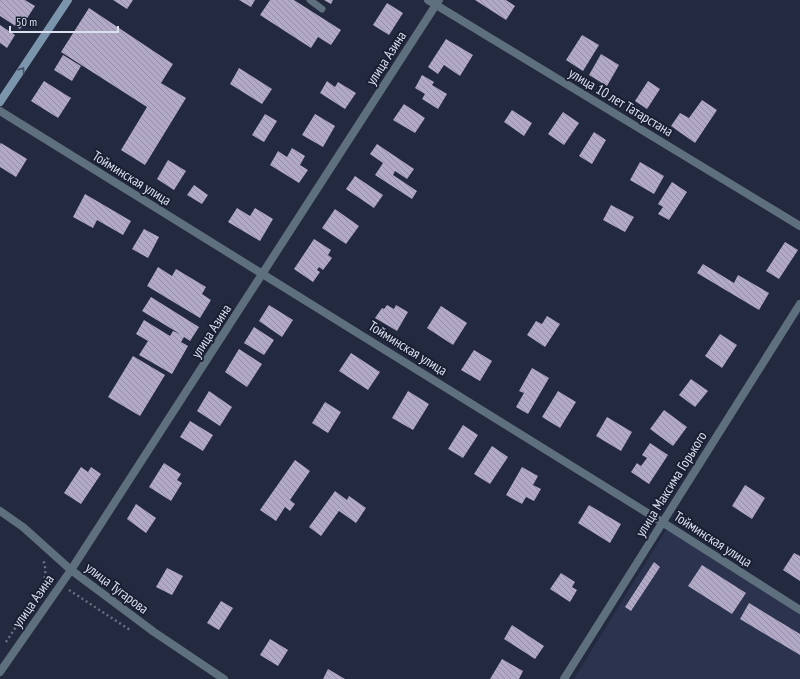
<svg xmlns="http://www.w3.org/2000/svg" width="800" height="679" font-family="'PT Sans Narrow',sans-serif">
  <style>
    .built { fill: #2c334e }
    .building { fill: url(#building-back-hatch) }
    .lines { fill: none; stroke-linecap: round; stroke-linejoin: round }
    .path { stroke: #6a7083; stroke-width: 2.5; stroke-dasharray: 2 3; stroke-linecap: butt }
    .service { stroke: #5e6f7e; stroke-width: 7 }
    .minor { stroke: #5e6f7e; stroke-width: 8 }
    .tertiary { stroke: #5e6f7e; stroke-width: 8 }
    .secondary { stroke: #7b95ad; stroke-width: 8 }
    .oneway { stroke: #414e64 }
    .labels { text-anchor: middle; stroke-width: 4; stroke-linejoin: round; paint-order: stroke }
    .street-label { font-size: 14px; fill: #dbe0ee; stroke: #1a1f34 }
  </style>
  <defs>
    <pattern id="building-back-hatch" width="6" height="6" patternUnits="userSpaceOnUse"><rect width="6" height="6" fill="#b2a9c6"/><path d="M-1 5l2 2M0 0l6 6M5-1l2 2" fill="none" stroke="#9690a6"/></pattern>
  </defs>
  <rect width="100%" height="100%" fill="#23293f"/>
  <path class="built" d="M666,530L677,534L800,614V679H574Z"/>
  <g class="building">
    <path d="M0,0H25L35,6L20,29L0,16Z"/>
    <path d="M113,0H133L127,9Z"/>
    <path d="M239,0H255L251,7Z"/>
    <path d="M270,0H294L341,30L331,45L318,37L311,48L260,15Z"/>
    <path d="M324,0H333L331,4Z"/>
    <path d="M475,0H506L515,6L506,20Z"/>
    <path d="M387,3L403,13L389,35L373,25Z"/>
    <path d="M89,8L173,64L161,83L186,98L145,165L121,150L147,107L61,52Z"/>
    <path d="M0,25L15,35L7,48L0,43Z"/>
    <path d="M582,35L599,45L583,71L566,60Z"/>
    <path d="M446,39L473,55L460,76L444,65L438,74L428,67Z"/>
    <path d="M601,54L619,65L607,86L589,75Z"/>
    <path d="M63,55L81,66L72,81L54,70Z"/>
    <path d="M239,68L272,89L262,104L230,84Z"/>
    <path d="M422,75L434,82L432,85L447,94L438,109L422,99L425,94L415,88Z"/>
    <path d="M44,81L71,98L58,118L31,101Z"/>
    <path d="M327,81L335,87L338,82L356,93L345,109L320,93Z"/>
    <path d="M648,81L660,89L647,109L635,101Z"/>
    <path d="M702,100L717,110L695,143L671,126L680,113L689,118Z"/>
    <path d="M404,104L425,118L415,133L393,120Z"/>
    <path d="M512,110L532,123L524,136L504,122Z"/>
    <path d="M563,112L579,123L564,145L548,134Z"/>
    <path d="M265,114L277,121L264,142L252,135Z"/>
    <path d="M315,114L335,126L323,147L302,135Z"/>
    <path d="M594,132L606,140L592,164L579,156Z"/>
    <path d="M1,143L27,159L16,177L0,167V144Z"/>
    <path d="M377,144L414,169L407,179L395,171L393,175L417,191L412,199L375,175L383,163L370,154Z"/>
    <path d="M292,148L305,156L300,165L308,170L299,183L270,165L278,151L287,157Z"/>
    <path d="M168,160L186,171L174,190L157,179Z"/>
    <path d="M640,162L664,176L654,194L630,180Z"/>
    <path d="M355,176L383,195L374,208L346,189Z"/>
    <path d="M672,182L687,192L669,220L658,214L663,207L658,204Z"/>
    <path d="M194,185L208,195L202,204L187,195Z"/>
    <path d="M85,194L131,221L123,235L97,220L93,228L73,217Z"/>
    <path d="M611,205L634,217L625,232L603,220Z"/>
    <path d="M237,208L250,216L255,208L273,219L260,241L228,222Z"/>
    <path d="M335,209L359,226L346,244L322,228Z"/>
    <path d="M144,229L159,237L148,258L132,249Z"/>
    <path d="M314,239L331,250L328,255L332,258L323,270L319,267L317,270L320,272L313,282L294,269Z"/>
    <path d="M785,242L798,250L779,279L766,271Z"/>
    <path d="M703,264L734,283L738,275L769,293L759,310L697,273Z"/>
    <path d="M158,267L172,276L176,269L206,287L202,294L211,300L200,318L147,286Z"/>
    <path d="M151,297L199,327L190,341L184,337L181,342L188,346L172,374L139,355L148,341L136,334L144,320L170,336L173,331L180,334L142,311Z"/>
    <path d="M269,305L293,320L282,337L259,321Z"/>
    <path d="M387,305L394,309L396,305L408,312L397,331L375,318L382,308L384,309Z"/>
    <path d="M441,306L467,323L453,345L427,328Z"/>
    <path d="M547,316L560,324L545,347L527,335L536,321L542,324Z"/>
    <path d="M254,327L274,340L264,355L244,343Z"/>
    <path d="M720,334L737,345L722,368L705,356Z"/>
    <path d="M239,349L262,364L247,387L225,372Z"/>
    <path d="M474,350L492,361L480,381L461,370Z"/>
    <path d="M351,353L380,372L368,390L339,371Z"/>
    <path d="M133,356L165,375L140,416L108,397Z"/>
    <path d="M532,368L549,378L528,414L516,407L524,393L519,391Z"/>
    <path d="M691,379L708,391L695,407L679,395Z"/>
    <path d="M209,391L232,407L220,426L197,411Z"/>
    <path d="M408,391L429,404L413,430L392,418Z"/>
    <path d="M558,391L576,402L560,428L542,417Z"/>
    <path d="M325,402L341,412L328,433L312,423Z"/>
    <path d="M664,410L687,427L673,446L650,429Z"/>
    <path d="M607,417L632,432L621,451L596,436Z"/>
    <path d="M190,421L213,435L203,451L180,437Z"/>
    <path d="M463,425L478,435L463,458L448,449Z"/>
    <path d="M650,443L668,455L649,484L631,472L637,463L641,466L647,458L642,455Z"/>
    <path d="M492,446L508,457L490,484L474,474Z"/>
    <path d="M295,460L310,471L290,500L295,504L290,511L285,507L276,521L260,510Z"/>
    <path d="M164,463L181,474L177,480L182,483L171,501L149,487Z"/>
    <path d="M81,467L88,472L91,467L101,474L81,504L64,493Z"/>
    <path d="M522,467L538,476L533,485L541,489L534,501L526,497L522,504L506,495Z"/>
    <path d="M745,485L765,498L752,519L732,506Z"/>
    <path d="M335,491L347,500L349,496L366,508L356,523L339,511L321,536L309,527Z"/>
    <path d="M136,504L156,518L146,533L127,519Z"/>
    <path d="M589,505L621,524L610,543L578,523Z"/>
    <path d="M794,553L800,556V581L783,570Z"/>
    <path d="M654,562L660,567L631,611L625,607Z"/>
    <path d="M702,565L746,593L732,614L688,586Z"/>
    <path d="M167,568L183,576L172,595L156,587Z"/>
    <path d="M561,573L575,582L572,587L577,590L570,602L550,589Z"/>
    <path d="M221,601L233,608L219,630L207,623Z"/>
    <path d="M749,603L800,634V655L740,619Z"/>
    <path d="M512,625L544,646L535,659L504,639Z"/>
    <path d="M270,639L288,650L278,666L260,655Z"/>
    <path d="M502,659L523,671L519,679H490Z"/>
    <path d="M328,669L345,679H323Z"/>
  </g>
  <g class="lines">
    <g class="path">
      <path d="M69,590L130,630"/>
      <path d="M6,642L42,587C45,579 47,569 43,560"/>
    </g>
    <path class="service" d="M310,0L322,9"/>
    <g class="minor">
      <path d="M428,0L800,226"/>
      <path d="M0,111L662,522L800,610"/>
      <path d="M0,672L71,570L439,0"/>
    </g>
    <g class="tertiary">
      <path d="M0,511L23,527L71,570L154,632L224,679"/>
      <path d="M564,679L800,304"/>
    </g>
    <path class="secondary" d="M0,102L68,0"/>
  </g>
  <defs><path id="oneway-chevron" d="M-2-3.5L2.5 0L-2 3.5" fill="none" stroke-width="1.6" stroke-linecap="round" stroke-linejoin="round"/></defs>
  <use class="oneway" href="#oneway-chevron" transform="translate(22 70) rotate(-56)"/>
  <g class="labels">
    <g class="street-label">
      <text transform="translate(386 58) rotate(-57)" y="5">улица Азина</text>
      <text transform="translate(621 102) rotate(31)" y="5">улица 10 лет Татарстана</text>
      <text transform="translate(132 178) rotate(32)" y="5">Тойминская улица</text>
      <text transform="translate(211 331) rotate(-57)" y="5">улица Азина</text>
      <text transform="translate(408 348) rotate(32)" y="5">Тойминская улица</text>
      <text transform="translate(671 484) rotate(-58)" y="5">улица Максима Горького</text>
      <text transform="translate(713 539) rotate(33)" y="5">Тойминская улица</text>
      <text transform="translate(117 588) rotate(37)" y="5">улица Тугарова</text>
      <text transform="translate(33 601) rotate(-55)" y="5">улица Азина</text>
    </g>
  </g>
  <path d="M10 26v6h108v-6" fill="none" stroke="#dbe0ee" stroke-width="2"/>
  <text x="16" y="26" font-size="12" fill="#dbe0ee" stroke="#1a1f34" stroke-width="3" paint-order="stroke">50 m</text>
</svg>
